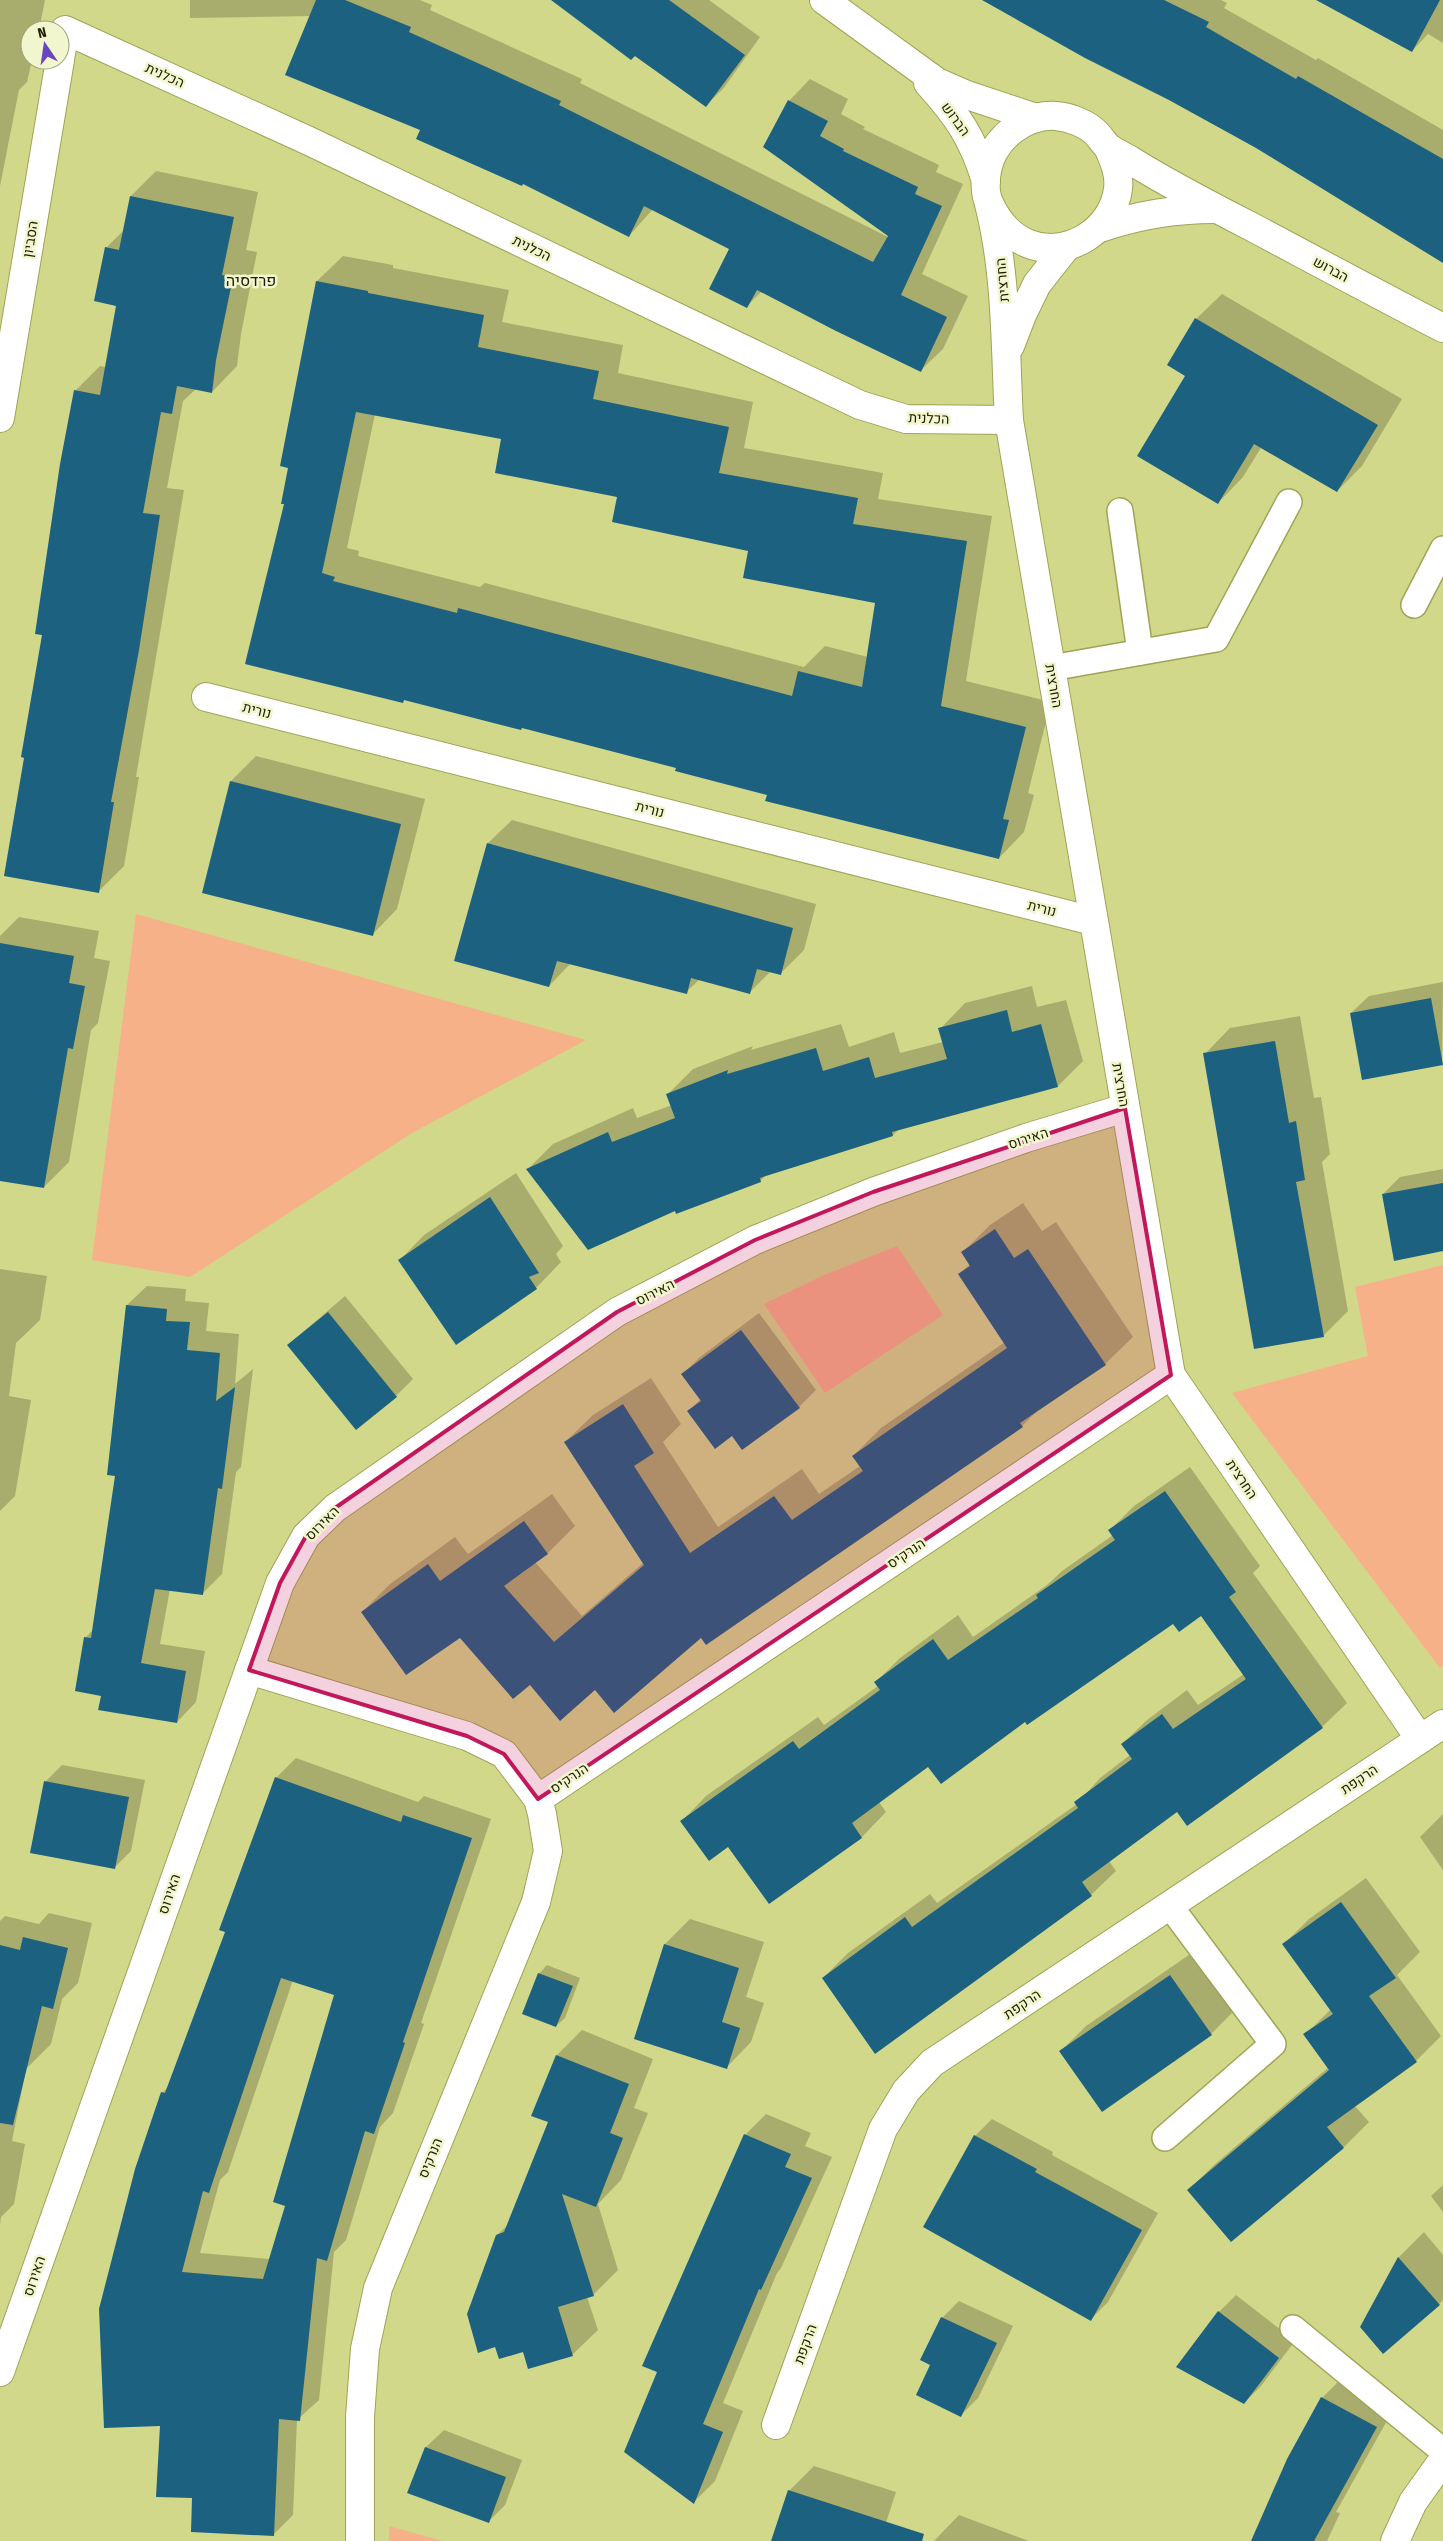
<svg xmlns="http://www.w3.org/2000/svg" width="1443" height="2541" font-family="'Fira Sans Condensed',Heebo,sans-serif">
  <style>
    .green { fill: #f6b189 }
    .shadow { fill: #0003; fill-rule: evenodd }
    .building { fill: #1c6180; fill-rule: evenodd }
    .lines { fill: none; stroke-linecap: round; stroke-linejoin: round }
    .service-casing { stroke: #9fa456; stroke-width: 28 }
    .minor-casing { stroke: #9fa456; stroke-width: 30 }
    .tertiary-casing { stroke: #9fa456; stroke-width: 30 }
    .service { stroke: #fff; stroke-width: 25 }
    .minor { stroke: #fff; stroke-width: 28 }
    .tertiary { stroke: #fff; stroke-width: 28 }
    .marked { fill: #c2185b; fill-opacity: 0.2; stroke: #c2185b; stroke-width: 4; stroke-linejoin: round }
    .labels { text-anchor: middle; stroke-width: 5; stroke-linejoin: round; paint-order: stroke }
    .street-label { font-size: 14px; fill: #1e1f00; stroke: #f2f6cf }
    .quarter-label { font-size: 16px; fill: #1e1f00; stroke: #f2f6cf }
  </style>
  <rect width="100%" height="100%" fill="#d2d889"/>
  <g class="green">
    <path d="M136,914L586,1040L412,1133L190,1277L92,1260Z"/>
    <path d="M897,1246L943,1315L825,1393L764,1304L822,1276Z"/>
    <path d="M1443,1265V1666L1440,1668L1232,1393L1368,1356L1355,1287Z"/>
    <path d="M389,2526L443,2541H389Z"/>
  </g>
  <g class="shadow">
    <path d="M0,0H45L39,30H30V60H32L27,82L19,90L0,186Z"/>
    <path d="M190,0H420L432,5L430,10L582,79L580,83L890,238L789,101L810,79L848,99L841,114L865,127L863,129L939,165L936,172L963,184L922,274L968,296L943,349L921,370L762,291L747,306L731,248L653,209L629,236L422,130L311,16L190,18Z"/>
    <path d="M553,0H709L760,37L723,89L706,105Z"/>
    <path d="M984,0H1221L1227,3L1224,8L1316,60L1318,58L1443,130V261L1256,147Z"/>
    <path d="M1326,0H1443V43L1428,34L1412,51Z"/>
    <path d="M156,171L258,192L246,250L257,252L241,334L237,366L212,392L196,389L183,401L167,488L184,490L136,777H139L124,866L99,891L26,757L75,391L100,366L106,367L117,305L106,248L124,230L131,196Z"/>
    <path d="M343,256L393,265V268L509,290L502,322L623,345L618,373L753,402L744,448L883,473L878,499L992,516L966,681L1051,702L1028,793L1034,795L1024,832L999,858L677,767L523,727L246,663L286,503L317,281ZM375,414L502,438L619,496L876,602L868,657L825,646L804,667L485,583L480,587L358,556L359,551L347,548Z"/>
    <path d="M1222,294L1402,399L1362,466L1337,491L1262,446L1243,477L1218,503L1196,319Z"/>
    <path d="M256,756L425,799L397,909L372,935L231,781Z"/>
    <path d="M512,820L816,904L804,950L780,974L771,971L750,992L700,979L686,992L571,963L549,986L488,843Z"/>
    <path d="M19,917L99,931L94,958L110,961L98,1023L91,1030L69,1162L44,1187L0,1180V936Z"/>
    <path d="M1443,982L1442,1064L1351,1013L1369,996Z"/>
    <path d="M1032,986L1037,1007L1066,1000L1083,1061L1058,1086L900,1128L893,1135L766,1175L760,1181L676,1209L528,1169L553,1144L633,1108L637,1118L672,1105L668,1094L693,1069L753,1046L751,1050L841,1024L849,1047L894,1032L900,1053L943,1042L940,1029L965,1003Z"/>
    <path d="M1300,1016L1314,1098L1321,1097L1330,1154L1322,1162L1348,1311L1323,1336L1205,1054L1230,1028Z"/>
    <path d="M1443,1169V1250L1383,1194L1400,1177Z"/>
    <path d="M516,1173L563,1246L556,1254L561,1262L536,1288L457,1343L399,1261L424,1235Z"/>
    <path d="M1023,1203L1042,1231L1056,1222L1133,1337L1105,1364L1041,1407L1022,1426L702,1636L596,1689L530,1683L460,1636L362,1612L390,1584L455,1537L468,1554L552,1494L575,1526L548,1553L535,1562L582,1616L643,1563L565,1442L593,1415L651,1378L681,1424L663,1442L718,1527L802,1469L819,1494L860,1466L853,1456L881,1428L1005,1342L959,1274L970,1264L962,1253L990,1225Z"/>
    <path d="M0,1269L47,1276L40,1320L16,1343L9,1396L31,1400L15,1496L0,1511Z"/>
    <path d="M147,1286L186,1289L185,1301L209,1303L206,1331L239,1334L235,1384L253,1369L241,1467L236,1472L222,1574L202,1594L170,1589L160,1644L205,1651L196,1702L177,1722L102,1695L85,1638L93,1630L116,1475L127,1305Z"/>
    <path d="M345,1296L413,1379L396,1396L288,1345Z"/>
    <path d="M759,1313L816,1390L799,1407L732,1434L688,1411L701,1399L683,1374L700,1357Z"/>
    <path d="M1190,1467L1260,1566L1253,1573L1347,1703L1322,1727L1178,1810L1109,1861L1116,1871L1091,1895L823,1978L848,1953L930,1894L937,1903L1077,1804L1100,1778L1130,1755L1122,1744L1147,1720L1187,1690L1198,1705L1244,1674L1201,1615L1174,1622L1026,1720L928,1765L879,1802L886,1812L862,1837L769,1902L729,1846L682,1821L706,1796L818,1717L824,1725L878,1686L876,1682L900,1658L958,1615L973,1637L1047,1585L1062,1571L1113,1535L1110,1530L1134,1506Z"/>
    <path d="M296,1758L418,1802L424,1796L491,1819L421,2023L424,2024L393,2113L380,2127L346,2240L334,2252L319,2400L297,2420L293,2515L273,2535L194,2497L161,2424L162,2093L169,2086L226,1931L276,1778ZM293,1980L336,1994L286,2205L270,2259L200,2253L220,2180L228,2172Z"/>
    <path d="M62,1765L145,1780L131,1851L114,1868L45,1782Z"/>
    <path d="M1443,1814V1870L1420,1837Z"/>
    <path d="M1366,1878L1420,1952L1397,1975L1441,2036L1416,2061L1354,2105L1369,2122L1344,2147L1189,2190L1214,2165L1329,2067L1305,2035L1331,2009L1284,1944L1309,1919Z"/>
    <path d="M49,1913L92,1923L78,1983L62,1999L51,2044L26,2069L12,2141L25,2144L14,2204L1,2217L0,2225V1921L5,1916L39,1924Z"/>
    <path d="M690,1919L764,1942L746,1997L764,2003L751,2042L726,2068L665,1944Z"/>
    <path d="M1196,1950L1236,2009L1211,2034L1061,2051L1086,2026Z"/>
    <path d="M547,1965L580,1978L565,2018L556,2026L539,1974Z"/>
    <path d="M582,2030L653,2059L634,2108L648,2113L621,2180L598,2204L618,2270L593,2295L587,2297L598,2330L572,2355L497,2235L509,2224L549,2121L557,2055Z"/>
    <path d="M766,2114L811,2133L805,2146L832,2157L781,2268L777,2273L723,2403L743,2411L715,2481L694,2502L659,2372L745,2135Z"/>
    <path d="M992,2119L1053,2152L1052,2155L1158,2213L1108,2302L1091,2319L975,2136Z"/>
    <path d="M1443,2185V2212L1431,2196Z"/>
    <path d="M1424,2232L1443,2255V2300L1439,2304L1361,2327L1399,2257Z"/>
    <path d="M1236,2295L1295,2341L1261,2386L1244,2403L1219,2312Z"/>
    <path d="M959,2301L1013,2326L978,2398L961,2415L932,2364L942,2318Z"/>
    <path d="M1339,2381L1393,2410L1336,2512L1340,2513L1327,2541H1252L1322,2398Z"/>
    <path d="M444,2430L522,2460L505,2505L488,2522L409,2492L426,2447Z"/>
    <path d="M814,2466L896,2492L880,2541H773L789,2491Z"/>
    <path d="M959,2515L1029,2541H934Z"/>
  </g>
  <g class="building">
    <path d="M316,0H345L411,27L409,32L561,101L559,105L873,262L888,236L763,147L788,100L828,121L820,136L844,149L843,151L918,187L915,194L942,206L901,295L947,317L921,372L834,330L757,290L747,308L709,289L729,249L644,206L629,237L523,184L522,186L416,139L420,130L285,75Z"/>
    <path d="M551,0H669L745,55L706,107L635,56L631,60Z"/>
    <path d="M982,0H1164L1209,22L1206,27L1296,79L1298,76L1443,159V263L1256,148L1169,100L1085,58Z"/>
    <path d="M1316,0H1440L1412,52Z"/>
    <path d="M130,196L234,217L222,275L233,277L216,360L212,393L177,386L172,414L161,412L143,513L160,515L139,650L111,802H114L99,893L4,876L24,758L21,757L42,635L35,634L60,464L74,390L100,395L116,306L94,301L105,247L119,250Z"/>
    <path d="M316,281L368,291V293L484,315L478,347L599,371L593,399L729,427L719,473L858,498L853,524L967,541L941,706L1026,727L1003,819L1009,820L999,859L765,801L767,795L675,771L676,768L522,728L521,730L404,700L403,703L245,664L284,504H281L288,468L280,466ZM356,412L501,439L495,473L617,497L612,522L748,551L743,578L875,603L862,687L798,671L792,696L458,608L457,613L333,581L335,577L322,573Z"/>
    <path d="M1195,318L1378,425L1337,492L1254,444L1218,504L1137,456L1185,376L1167,365Z"/>
    <path d="M230,781L401,824L373,936L202,893Z"/>
    <path d="M487,843L793,928L781,975L757,969L750,994L691,978L687,994L557,961L549,987L454,961Z"/>
    <path d="M0,943L74,956L69,983L85,986L73,1049L68,1048L44,1188L0,1181Z"/>
    <path d="M1431,998L1443,1065L1362,1080L1350,1013Z"/>
    <path d="M1007,1010L1012,1032L1041,1024L1058,1087L892,1132L893,1136L760,1178L761,1182L676,1214L675,1211L588,1250L526,1169L608,1132L612,1142L675,1118L666,1094L728,1070L727,1074L816,1048L823,1071L869,1057L875,1078L947,1059L938,1028Z"/>
    <path d="M1275,1041L1289,1123L1296,1121L1305,1180L1296,1182L1324,1337L1254,1349L1203,1053Z"/>
    <path d="M1443,1183V1251L1394,1261L1382,1194Z"/>
    <path d="M490,1197L539,1273L529,1277L537,1289L456,1345L398,1260Z"/>
    <path d="M995,1229L1014,1258L1028,1249L1106,1365L1020,1423L1023,1427L706,1645L701,1638L614,1713L595,1690L560,1721L530,1685L513,1699L460,1638L406,1675L361,1612L428,1564L440,1581L524,1521L548,1554L504,1586L554,1642L644,1565L564,1442L623,1404L654,1453L634,1466L690,1553L774,1496L792,1520L863,1471L852,1456L1007,1348L958,1274L970,1266L961,1252Z"/>
    <path d="M126,1305L167,1309L166,1321L190,1322L187,1350L220,1353L216,1401L235,1387L222,1489L218,1488L203,1595L155,1589L141,1663L186,1671L177,1723L98,1710L101,1696L75,1691L84,1637L91,1638L115,1476L107,1475Z"/>
    <path d="M328,1312L397,1397L356,1430L287,1345Z"/>
    <path d="M741,1330L800,1408L742,1450L732,1436L715,1449L687,1411L701,1401L681,1374Z"/>
    <path d="M1165,1491L1236,1592L1229,1597L1323,1728L1187,1826L1177,1812L1082,1882L1092,1896L875,2054L822,1978L905,1917L912,1927L1078,1808L1074,1802L1132,1759L1121,1744L1162,1714L1173,1729L1246,1679L1201,1616L1179,1632L1173,1624L1027,1725L1025,1722L941,1784L928,1767L852,1823L862,1838L769,1904L728,1847L709,1861L680,1821L793,1741L799,1749L880,1690L874,1682L933,1639L948,1660L1038,1598L1036,1595L1115,1540L1108,1530Z"/>
    <path d="M275,1777L401,1822L403,1815L472,1838L403,2042L405,2043L374,2134L365,2131L327,2261L317,2258L300,2421L279,2419L274,2536L191,2532L192,2498L156,2497L160,2426L104,2428L99,2309L135,2169L161,2092L165,2093L225,1932L219,1930ZM281,1978L334,1995L273,2202L285,2206L263,2279L182,2272L203,2191L209,2193Z"/>
    <path d="M44,1781L129,1797L115,1869L30,1853Z"/>
    <path d="M1341,1902L1396,1978L1369,1996L1417,2062L1327,2127L1344,2148L1231,2242L1187,2190L1329,2070L1303,2034L1333,2014L1282,1944Z"/>
    <path d="M23,1937L68,1948L53,2009L42,2006L13,2125L0,2123V1945L20,1950Z"/>
    <path d="M664,1944L739,1968L722,2022L740,2028L727,2069L634,2039Z"/>
    <path d="M538,1973L573,1986L556,2027L522,2014Z"/>
    <path d="M1170,1975L1212,2035L1102,2112L1059,2051Z"/>
    <path d="M556,2055L629,2084L610,2133L623,2138L596,2207L562,2194L594,2296L558,2307L573,2356L528,2369L523,2352L499,2359L495,2347L478,2353L467,2314L496,2235L504,2232L548,2122L531,2116Z"/>
    <path d="M744,2134L791,2154L785,2167L812,2178L761,2290L759,2289L703,2424L723,2432L694,2504L624,2452L657,2372L642,2366Z"/>
    <path d="M974,2135L1037,2169L1035,2172L1142,2230L1091,2321L923,2227Z"/>
    <path d="M1398,2257L1440,2305L1383,2354L1360,2327Z"/>
    <path d="M1218,2311L1279,2358L1244,2404L1176,2367Z"/>
    <path d="M941,2317L997,2343L961,2417L916,2395L930,2365L920,2360Z"/>
    <path d="M1321,2397L1377,2427L1314,2541H1251L1287,2459Z"/>
    <path d="M425,2447L506,2477L489,2523L407,2493Z"/>
    <path d="M788,2490L924,2534L922,2541H771Z"/>
  </g>
  <g class="lines">
    <defs>
      <g id="service">
        <path d="M1120,511L1140,652"/>
        <path d="M1414,605L1443,549"/>
        <path d="M1051,668L1216,639L1289,502"/>
        <path d="M1165,2138L1273,2044L1170,1906"/>
        <path d="M1293,2328L1443,2451"/>
      </g>
      <g id="minor">
        <path d="M60,59L65,30L309,141L860,405L906,419L1009,420"/>
        <path d="M989,204C1007,275 1005,348 1009,420L1171,1375L1420,1739"/>
        <path d="M1010,346L1022,315L1037,284L1067,246"/>
        <path d="M0,418L60,60"/>
        <path d="M206,697L1093,921"/>
        <path d="M249,1670L467,1736L504,1754L538,1799L542,1814L548,1851L536,1902L378,2288L365,2349L360,2417V2541"/>
        <path d="M538,1799L1171,1375"/>
        <path d="M0,2372L280,1583L306,1536L335,1508L617,1312L755,1240L873,1192L1026,1138L1125,1108"/>
        <path d="M776,2425L883,2129L906,2091L932,2063L1443,1724"/>
        <path d="M1395,2541L1413,2502L1443,2460"/>
      </g>
      <g id="tertiary">
        <path d="M824,0L937,82L967,95L1036,118"/>
        <path d="M928,83C957,115 973,138 986,181"/>
        <path d="M1108,147C1114,161 1120,174 1118,189C1113,230 1067,259 1029,244C1011,237 998,222 990,205C982,189 986,166 994,151C1006,130 1031,114 1056,116C1070,117 1087,124 1096,133C1101,138 1104,144 1109,148C1116,153 1123,156 1130,160C1170,185 1211,206 1252,227C1316,261 1379,295 1443,328"/>
        <path d="M1100,228C1138,215 1174,209 1214,209"/>
      </g>
    </defs>
    <use href="#service" class="service-casing"/>
    <use href="#minor" class="minor-casing"/>
    <use href="#tertiary" class="tertiary-casing"/>
    <use href="#service" class="service"/>
    <use href="#minor" class="minor"/>
    <use href="#tertiary" class="tertiary"/>
  </g>
  <path class="marked" d="M1125,1108L1171,1375L538,1799L504,1754L467,1736L249,1670L280,1583L306,1536L335,1508L617,1312L755,1240L873,1192Z"/>
  <g class="labels">
    <g class="street-label">
      <text transform="translate(165 75) rotate(24)" y="5">הכלנית</text>
      <text transform="translate(956 119) rotate(54)" y="5">הברוש</text>
      <text transform="translate(30 239) rotate(-81)" y="5">הסביון</text>
      <text transform="translate(532 248) rotate(26)" y="5">הכלנית</text>
      <text transform="translate(1331 269) rotate(28)" y="5">הברוש</text>
      <text transform="translate(1002 280) rotate(-95)" y="5">החרצית</text>
      <text transform="translate(929 418) rotate(2)" y="5">הכלנית</text>
      <text transform="translate(1054 686) rotate(80)" y="5">החרצית</text>
      <text transform="translate(257 710) rotate(14)" y="5">נורית</text>
      <text transform="translate(650 809) rotate(14)" y="5">נורית</text>
      <text transform="translate(1042 908) rotate(14)" y="5">נורית</text>
      <text transform="translate(1121 1085) rotate(80)" y="5">החרצית</text>
      <text transform="translate(1028 1138) rotate(-18)" y="5">האירוס</text>
      <text transform="translate(655 1292) rotate(-27)" y="5">האירוס</text>
      <text transform="translate(1242 1479) rotate(56)" y="5">החרצית</text>
      <text transform="translate(322 1523) rotate(-45)" y="5">האירוס</text>
      <text transform="translate(906 1553) rotate(-34)" y="5">הנרקיס</text>
      <text transform="translate(569 1778) rotate(-34)" y="5">הנרקיס</text>
      <text transform="translate(1359 1779) rotate(-34)" y="5">הרקפת</text>
      <text transform="translate(169 1894) rotate(-71)" y="5">האירוס</text>
      <text transform="translate(1022 2004) rotate(-34)" y="5">הרקפת</text>
      <text transform="translate(430 2158) rotate(-68)" y="5">הנרקיס</text>
      <text transform="translate(34 2276) rotate(-71)" y="5">האירוס</text>
      <text transform="translate(805 2344) rotate(-70)" y="5">הרקפת</text>
    </g>
    <g class="quarter-label">
      <text x="251" y="286">פרדסיה</text>
    </g>
  </g>
  <g transform="translate(45 45) rotate(347)"><circle r="24" fill="#f2f6cf" stroke="#9da07c"/>
  <path d="M0-4L9 19L0 12L-9 19Z" fill="#6846bf"/>
  <text y="-8" font-size="14" font-weight="bold" text-anchor="middle" fill="#1e1f00">N</text>
  </g>
</svg>
